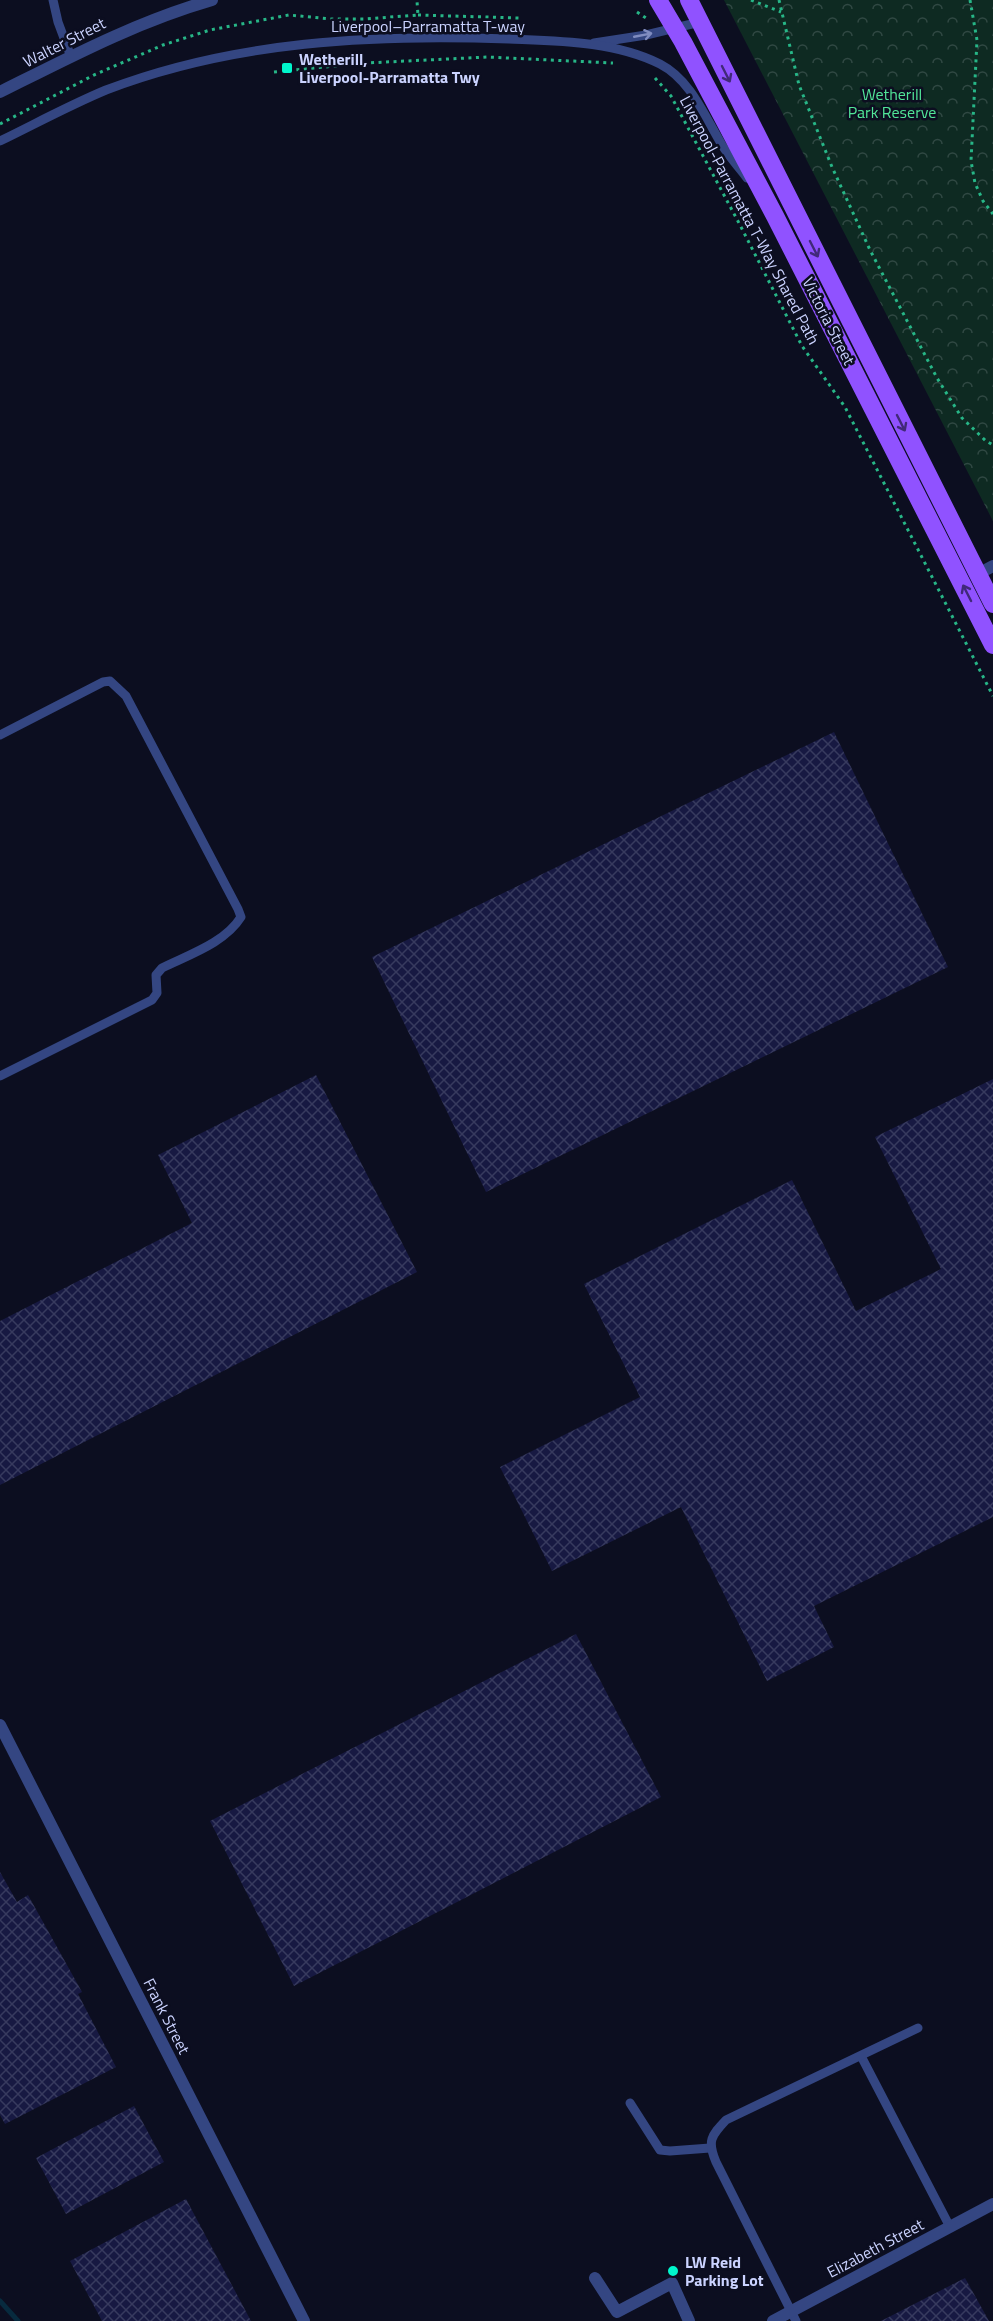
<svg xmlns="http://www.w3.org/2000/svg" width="993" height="2321" font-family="'Titillium Web',sans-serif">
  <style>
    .park { fill: url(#park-crowns) }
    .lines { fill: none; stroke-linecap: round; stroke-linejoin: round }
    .stream { stroke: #072a3e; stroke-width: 5 }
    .building { fill: url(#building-cross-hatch) }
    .path { stroke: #27b687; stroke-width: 3; stroke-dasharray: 3 4.5; stroke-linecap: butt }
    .service { stroke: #344682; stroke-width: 9 }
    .minor { stroke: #344682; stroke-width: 12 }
    .tertiary { stroke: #344682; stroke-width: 12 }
    .primary { stroke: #9052ff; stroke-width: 18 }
    .oneway { stroke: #808cc0 }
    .oneway2 { stroke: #412979 }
    .poi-dot { fill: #00f6cc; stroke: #0c0e20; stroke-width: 2 }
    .labels { text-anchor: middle; stroke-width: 5; stroke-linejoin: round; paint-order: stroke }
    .street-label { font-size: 16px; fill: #cbd3ff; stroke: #0c0e20 }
    .poi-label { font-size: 16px; font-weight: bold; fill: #cbd3ff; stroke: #0c0e20; text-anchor: start }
    .park-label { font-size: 16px; fill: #51e598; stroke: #0c0e20 }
  </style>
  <defs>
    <pattern id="park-crowns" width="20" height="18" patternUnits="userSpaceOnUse" patternTransform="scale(1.5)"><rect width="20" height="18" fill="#0e2a22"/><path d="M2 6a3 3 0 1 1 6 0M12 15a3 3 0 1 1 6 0" fill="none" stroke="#304843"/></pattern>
    <pattern id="building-cross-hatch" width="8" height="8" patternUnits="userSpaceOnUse" patternTransform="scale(1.5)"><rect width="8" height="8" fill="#171942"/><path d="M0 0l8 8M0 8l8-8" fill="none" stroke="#373a5e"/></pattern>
  </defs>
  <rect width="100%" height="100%" fill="#0c0e20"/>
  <path class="park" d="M724,0H993V521Z"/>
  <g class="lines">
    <path class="stream" d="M0,2301L18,2321"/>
  </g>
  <g class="building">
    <path d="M834,732L948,967L486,1192L372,957Z"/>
    <path d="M316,1075L417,1272L0,1485V1321L192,1223L158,1155Z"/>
    <path d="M993,1079V1517L814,1606L834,1647L767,1681L681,1507L552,1571L500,1467L640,1397L584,1284L792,1180L856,1311L941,1269L875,1137Z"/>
    <path d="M576,1634L661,1797L294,1986L210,1821Z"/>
    <path d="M0,1872L17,1902L28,1895L82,1992L78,1994L116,2067L5,2124L0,2115Z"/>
    <path d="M134,2106L164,2162L66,2214L36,2158Z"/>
    <path d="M186,2199L251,2321H102L70,2261Z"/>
    <path d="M965,2278L989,2321H881Z"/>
  </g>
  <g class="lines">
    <g class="path">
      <path d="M751,0L781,12"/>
      <path d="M779,0L799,85L832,167L870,250L937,378L962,418L986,441L993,445"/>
      <path d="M970,0L977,40L971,161L975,183L983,201L993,214"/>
      <path d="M637,12L649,20"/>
      <path d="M418,15L519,18"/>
      <path d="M274,72L366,63L487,57L613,63"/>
      <path d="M655,78L671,96L740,225L802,346L845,407L993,696"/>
      <path d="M0,124L94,75L163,45L210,30L289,15L331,19H365L418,15L417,1"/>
    </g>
    <g class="service">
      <path d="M53,0L58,22L71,57"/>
      <path d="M594,43L646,35L700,22"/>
      <path d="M0,141C35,124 70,105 106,90C234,41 373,34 509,39C558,41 614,41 660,64C691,80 705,117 722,145C729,157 739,167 747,178"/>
      <path d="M0,735L103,682L110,681L126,696L238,909L241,917C225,943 188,955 162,968L156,975L157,993L152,1000L0,1076"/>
      <path d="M861,2056L950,2227"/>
      <path d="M630,2103L660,2150L670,2151L710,2148"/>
      <path d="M796,2321L716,2162C707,2141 711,2136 726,2120L918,2028"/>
    </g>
    <g class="minor">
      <path d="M978,574L993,566"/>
      <path d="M0,1725L304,2321"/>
      <path d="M595,2278L617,2312L672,2283L689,2321"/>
    </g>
    <g class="tertiary">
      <path d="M0,92C70,57 136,22 212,0"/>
      <path d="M773,2321L993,2204"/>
    </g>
    <g class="primary">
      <path d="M658,0L683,42L775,216L993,645"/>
      <path d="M689,0L993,604"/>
    </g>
  </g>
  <defs><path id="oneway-shaft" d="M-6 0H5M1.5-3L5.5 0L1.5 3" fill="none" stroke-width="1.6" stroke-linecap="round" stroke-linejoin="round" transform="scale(1.5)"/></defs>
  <use class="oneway" href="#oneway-shaft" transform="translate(643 35) rotate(-11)"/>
  <g class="oneway2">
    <use href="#oneway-shaft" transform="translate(726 74) rotate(63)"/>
    <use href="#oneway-shaft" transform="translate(814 249) rotate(63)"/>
    <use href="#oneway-shaft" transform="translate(901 423) rotate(63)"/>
    <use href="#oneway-shaft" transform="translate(967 593) rotate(-117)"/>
  </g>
  <g class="poi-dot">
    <rect x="281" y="62" width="12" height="12" rx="3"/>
    <circle cx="673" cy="2271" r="6"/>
  </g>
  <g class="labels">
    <g class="street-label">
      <text x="428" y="32">Liverpool–Parramatta T-way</text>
      <text transform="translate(64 42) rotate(-27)" y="6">Walter Street</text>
      <text transform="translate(750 220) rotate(62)" y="6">Liverpool-Parramatta T-Way Shared Path</text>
      <text transform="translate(829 321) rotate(63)" y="6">Victoria Street</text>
      <text transform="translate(167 2016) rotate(63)" y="6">Frank Street</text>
      <text transform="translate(875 2248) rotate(-28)" y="6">Elizabeth Street</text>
    </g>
    <g class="poi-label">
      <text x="299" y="65">Wetherill,<tspan x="299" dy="18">Liverpool-Parramatta Twy</tspan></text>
      <text x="685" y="2268">LW Reid<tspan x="685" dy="18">Parking Lot</tspan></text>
    </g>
    <g class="park-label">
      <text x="892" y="100">Wetherill<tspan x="892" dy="18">Park Reserve</tspan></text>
    </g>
  </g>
</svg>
